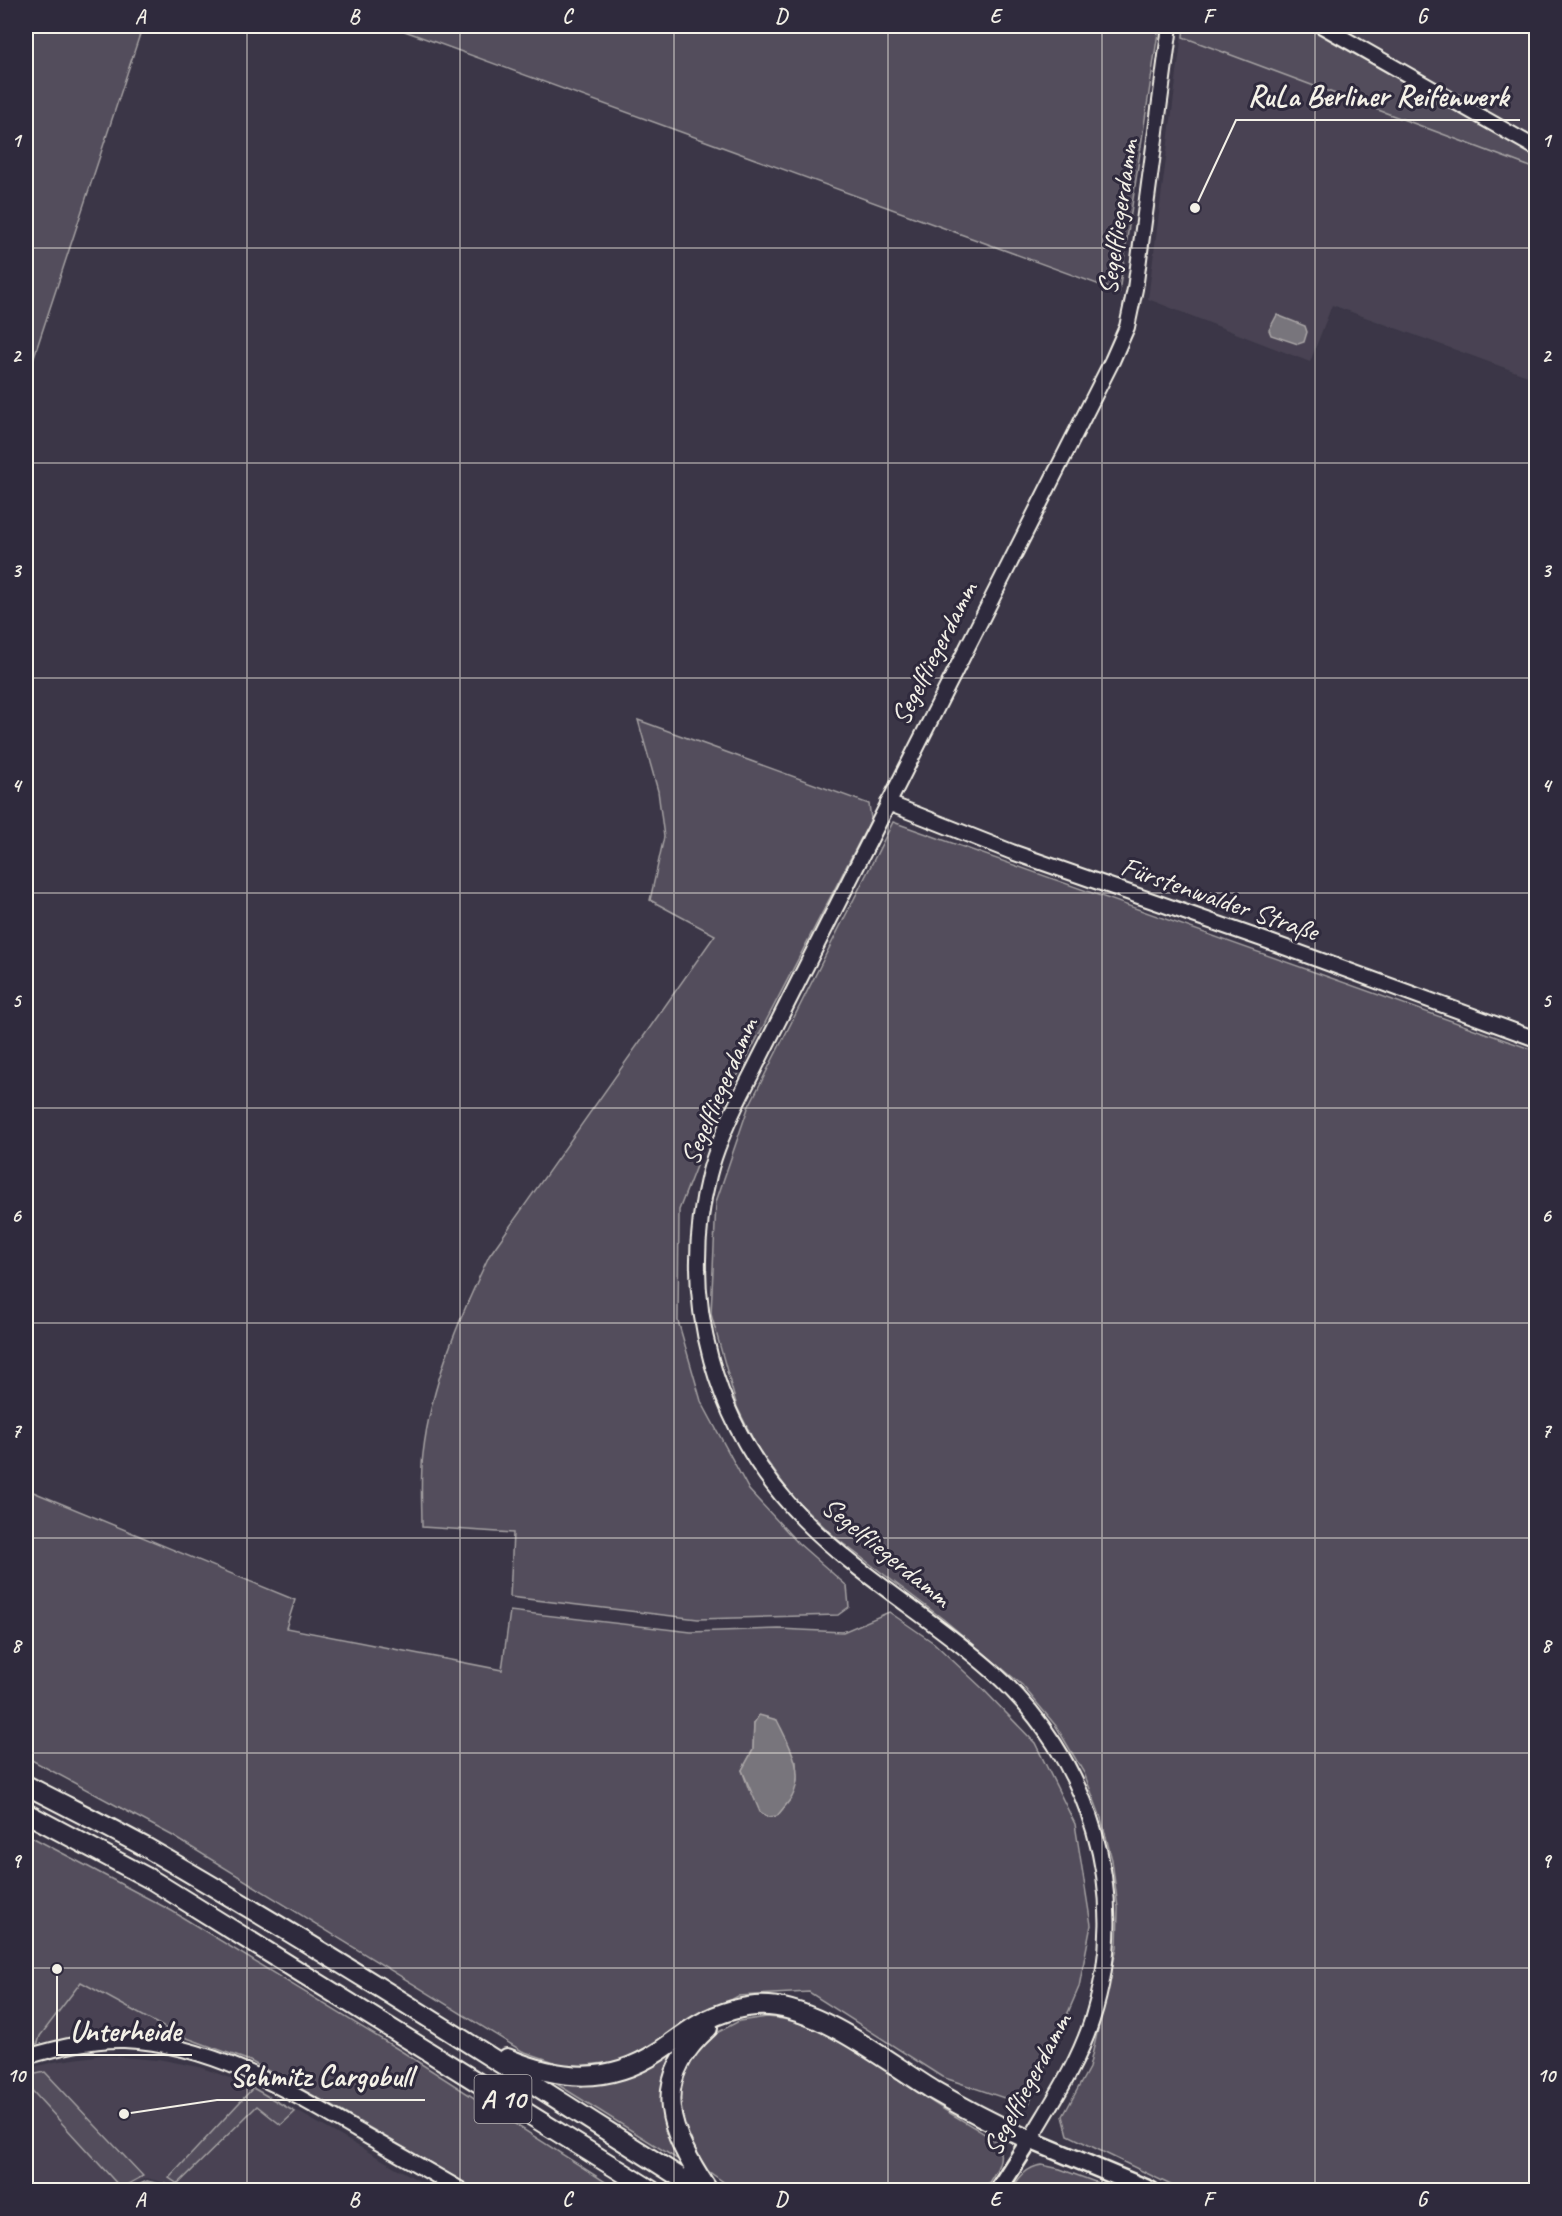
<svg xmlns="http://www.w3.org/2000/svg" width="1562" height="2216" font-family="Caveat,sans-serif">
  <style>
    .built { fill: #484352 }
    .green { fill: #534e5c; stroke: #a4a0a2; stroke-width: 1.5; fill-rule: evenodd }
    .water { fill: #78747b; stroke: #aaa6a7; stroke-width: 1.5 }
    .lines { fill: none; stroke-linecap: round; stroke-linejoin: round }
    .minor-casing { stroke: #f4f1e8; stroke-width: 18 }
    .major-casing { stroke: #f4f1e8; stroke-width: 21 }
    .highway-casing { stroke: #f4f1e8; stroke-width: 22 }
    .minor { stroke: #2f2a3d; stroke-width: 14 }
    .major { stroke: #2f2a3d; stroke-width: 16 }
    .highway { stroke: #2f2a3d; stroke-width: 18 }
    .grid { fill: none; stroke: #f4f1e8; stroke-width: 1.5; stroke-opacity: 0.55 }
    .labels { text-anchor: middle; stroke-width: 6; stroke-linejoin: round; paint-order: stroke }
    .shield { fill: #2f2a3d; stroke: #b9b5b5; stroke-width: 1.5 }
    .shield-label { font-size: 27px; font-weight: bold; fill: #f4f1e8 }
    .street-label { font-size: 28px; fill: #f4f1e8; stroke: #2f2a3d }
    .leader { fill: none; stroke: #f4f1e8; stroke-width: 2 }
    .callout-dot { fill: #f4f1e8; stroke: #2f2a3d; stroke-width: 2 }
    .callout-label { font-size: 30px; text-anchor: middle; font-weight: bold; fill: #f4f1e8; stroke: #2f2a3d; stroke-width: 6; stroke-linejoin: round; paint-order: stroke }
    .neatline { fill: none; stroke: #f4f1e8; stroke-width: 2 }
    .grid-label { font-size: 20px; text-anchor: middle; font-weight: bold; fill: #f4f1e8 }
  </style>
  <rect width="100%" height="100%" fill="#3b3647"/>
  <filter id="ink" filterUnits="userSpaceOnUse"><feTurbulence type="fractalNoise" baseFrequency=".0167" numOctaves="2"/><feDisplacementMap in="SourceGraphic" scale="12" xChannelSelector="R" yChannelSelector="G"/><feConvolveMatrix kernelMatrix="1 2 1 2 8 2 1 2 1" color-interpolation-filters="sRGB"/></filter>
  <g filter="url(#ink)">
    <g class="built">
      <path d="M1183,26H1536V379L1332,305L1310,362L1148,299Z"/>
      <path d="M81,1982L163,2027L162,2036L105,2031L38,2043L40,2036Z"/>
      <path d="M102,2055L156,2060L158,2059L199,2067L253,2086L435,2190H173L165,2183L147,2178L132,2185L136,2190H26V2069L54,2062Z"/>
    </g>
    <g class="green">
      <path d="M26,26H145L141,31L26,381Z"/>
      <path d="M391,26H1159L1119,292Z"/>
      <path d="M1184,26H1305L1407,84L1411,97L1417,100L1447,105L1536,156V169L1183,37Z"/>
      <path d="M638,720L869,804L871,819L712,1125L679,1210L678,1321L701,1401L749,1490L798,1543L847,1586L849,1607L838,1615L698,1619L510,1597L513,1533L422,1527C422,1503 420,1478 423,1454C431,1384 459,1319 489,1256L715,935L650,900L664,837L658,791Z"/>
      <path d="M893,822L1536,1051V2190H1181L1068,2135L1063,2116L1089,2068L1117,1947L1118,1908L1112,1860L1101,1818L1084,1773L1056,1726L1022,1685L943,1619L837,1539L793,1497L758,1449L737,1407L711,1314L716,1202L748,1108Z"/>
      <path d="M26,1489L295,1600L286,1628L502,1670L510,1611L691,1632L779,1629L843,1632L889,1612L934,1643L982,1688L1035,1743L1075,1824L1091,1925L1079,1987L1028,2106L942,2077L809,1992L738,1996L622,2061L569,2067L522,2051L173,1836L26,1757ZM754,1723L796,1761L797,1781L792,1796L749,1790L742,1770L753,1750Z"/>
      <path d="M26,1834L172,1911L401,2051L618,2190H477L327,2103L250,2061L176,2034L81,1982L40,2036L38,2043L26,2048Z"/>
      <path d="M767,2017C825,2020 886,2072 934,2103C955,2117 977,2128 997,2142C1007,2161 993,2175 984,2190H735L701,2166L679,2119L680,2088L693,2055L711,2036L739,2021Z"/>
      <path d="M691,2035L671,2073L685,2164L552,2081L580,2082Z"/>
      <path d="M45,2072L143,2176L121,2188L26,2084V2076Z"/>
      <path d="M253,2088L295,2112L281,2125L257,2106L178,2184L169,2178Z"/>
      <path d="M1042,2165L1060,2169L1117,2190H1011C1019,2178 1026,2167 1042,2165Z"/>
      <path d="M147,2181L164,2185L165,2183L173,2190H139L135,2186Z"/>
    </g>
    <g class="water">
      <path d="M1277,315L1305,326L1307,332L1304,342L1298,344L1271,335L1269,330Z"/>
      <path d="M759,1715L777,1720C788,1743 806,1771 792,1797C788,1803 782,1810 777,1816L768,1817L760,1812L742,1770L753,1750L754,1723Z"/>
    </g>
    <g class="lines">
      <defs>
        <g id="minor">
          <path d="M1322,26L1536,148"/>
          <path d="M888,803L1012,852L1262,939L1536,1039"/>
          <path d="M26,2057C57,2048 91,2039 124,2040C210,2044 286,2089 358,2131C393,2151 427,2170 461,2190"/>
          <path d="M1030,2140C1053,2101 1078,2064 1092,2020C1133,1893 1090,1758 991,1670C931,1617 860,1577 804,1520C714,1429 678,1299 709,1175C716,1147 728,1121 741,1095L1112,361L1127,327L1135,289L1170,26"/>
        </g>
        <path id="major" d="M998,2190L1030,2140L1150,2190"/>
        <g id="highway">
          <path d="M26,1785C66,1806 107,1826 147,1848C335,1956 517,2074 700,2190"/>
          <path d="M26,1813L152,1880L651,2190"/>
          <path d="M507,2058C559,2080 608,2085 658,2052C672,2043 685,2032 699,2024C718,2013 746,2004 769,2006C823,2010 886,2061 933,2090C964,2108 996,2125 1030,2140"/>
          <path d="M708,2190C670,2132 647,2082 708,2028"/>
        </g>
      </defs>
      <use href="#minor" class="minor-casing"/>
      <use href="#major" class="major-casing"/>
      <use href="#highway" class="highway-casing"/>
      <use href="#minor" class="minor"/>
      <use href="#major" class="major"/>
      <use href="#highway" class="highway"/>
    </g>
  </g>
  <path class="grid" d="M247,26V2190M460,26V2190M674,26V2190M888,26V2190M1102,26V2190M1315,26V2190M26,248H1536M26,463H1536M26,678H1536M26,893H1536M26,1108H1536M26,1323H1536M26,1538H1536M26,1753H1536M26,1968H1536"/>
  <g class="labels">
    <rect class="shield" x="474.5" y="2075" width="57" height="48" rx="4.5"/>
    <g class="shield-label">
      <text x="503" y="2108">A 10</text>
    </g>
    <g class="street-label">
      <text transform="translate(1117 217) rotate(-82)" y="10">Segelfliegerdamm</text>
      <text transform="translate(933 653) rotate(-63)" y="10">Segelfliegerdamm</text>
      <text transform="translate(1220 898) rotate(19)" y="10">Fürstenwalder Straße</text>
      <text transform="translate(718 1091) rotate(-67)" y="10">Segelfliegerdamm</text>
      <text transform="translate(887 1551) rotate(39)" y="10">Segelfliegerdamm</text>
      <text transform="translate(1026 2084) rotate(-62)" y="10">Segelfliegerdamm</text>
    </g>
  </g>
  <path class="leader" d="M1195 208L1236 120H1520M57 1969L57 2055H192M124 2114L217 2100H425"/>
  <g class="callout-dot">
    <circle cx="1195" cy="208" r="6"/>
    <circle cx="57" cy="1969" r="6"/>
    <circle cx="124" cy="2114" r="6"/>
  </g>
  <g class="callout-label">
    <text x="1378" y="106">RuLa Berliner Reifenwerk</text>
    <text x="125" y="2041">Unterheide</text>
    <text x="321" y="2086">Schmitz Cargobull</text>
  </g>
  <rect width="1562" height="2216" fill="none" stroke="#2f2a3d" stroke-width="66"/>
  <rect x="33" y="33" width="1496" height="2150" class="neatline"/>
  <g class="grid-label">
    <text x="140" y="23">A</text>
    <text x="354" y="23">B</text>
    <text x="567" y="23">C</text>
    <text x="781" y="23">D</text>
    <text x="995" y="23">E</text>
    <text x="1208" y="23">F</text>
    <text x="1422" y="23">G</text>
    <text x="16" y="147">1</text>
    <text x="1546" y="147">1</text>
    <text x="16" y="362">2</text>
    <text x="1546" y="362">2</text>
    <text x="16" y="577">3</text>
    <text x="1546" y="577">3</text>
    <text x="16" y="792">4</text>
    <text x="1546" y="792">4</text>
    <text x="16" y="1007">5</text>
    <text x="1546" y="1007">5</text>
    <text x="16" y="1222">6</text>
    <text x="1546" y="1222">6</text>
    <text x="16" y="1437">7</text>
    <text x="1546" y="1437">7</text>
    <text x="16" y="1652">8</text>
    <text x="1546" y="1652">8</text>
    <text x="16" y="1867">9</text>
    <text x="1546" y="1867">9</text>
    <text x="16" y="2082">10</text>
    <text x="1546" y="2082">10</text>
    <text x="140" y="2206">A</text>
    <text x="354" y="2206">B</text>
    <text x="567" y="2206">C</text>
    <text x="781" y="2206">D</text>
    <text x="995" y="2206">E</text>
    <text x="1208" y="2206">F</text>
    <text x="1422" y="2206">G</text>
  </g>
</svg>
